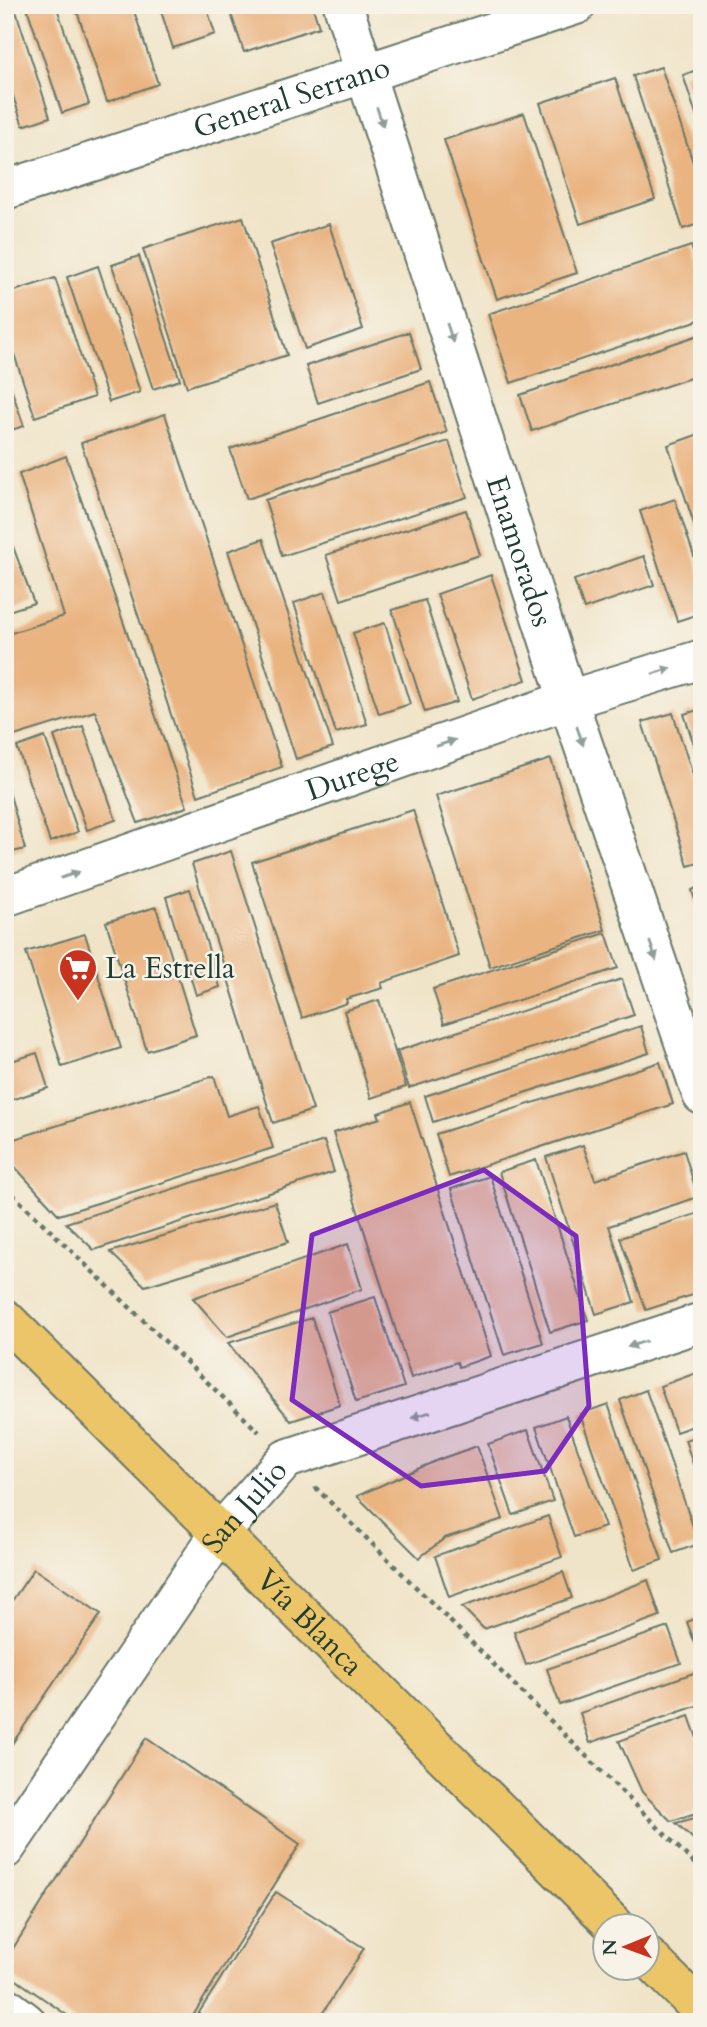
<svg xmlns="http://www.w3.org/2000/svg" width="707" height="2027" font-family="Cardo,serif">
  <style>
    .building { fill: #eab481 }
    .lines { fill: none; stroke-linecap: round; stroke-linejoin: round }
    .minor-casing { stroke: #687768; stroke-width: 42 }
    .major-casing { stroke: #687768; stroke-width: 42 }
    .path { stroke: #687768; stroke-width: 4.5; stroke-dasharray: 5 5; stroke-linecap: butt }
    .minor { stroke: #fff; stroke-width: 38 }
    .major { stroke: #edc569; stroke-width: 38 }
    .oneway { fill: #8f9e9a }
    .marked { fill: #7b2cbf; fill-opacity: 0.2; stroke: #7b2cbf; stroke-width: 5; stroke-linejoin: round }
    .labels { text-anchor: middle; stroke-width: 5; stroke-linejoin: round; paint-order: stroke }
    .street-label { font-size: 30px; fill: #1f3d34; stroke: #f7f3e8 }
    .poi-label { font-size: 30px; fill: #1f3d34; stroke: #f7f3e8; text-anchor: start }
  </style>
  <rect width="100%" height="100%" fill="#f7f3e8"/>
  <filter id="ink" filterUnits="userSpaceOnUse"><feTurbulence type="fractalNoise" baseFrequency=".0143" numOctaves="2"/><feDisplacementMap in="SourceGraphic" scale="14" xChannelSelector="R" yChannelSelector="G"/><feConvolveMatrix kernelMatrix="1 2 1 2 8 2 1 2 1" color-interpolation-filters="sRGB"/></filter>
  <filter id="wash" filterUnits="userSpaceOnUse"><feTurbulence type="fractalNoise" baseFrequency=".00686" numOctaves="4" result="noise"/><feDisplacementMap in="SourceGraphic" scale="28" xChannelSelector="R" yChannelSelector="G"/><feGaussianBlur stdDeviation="1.57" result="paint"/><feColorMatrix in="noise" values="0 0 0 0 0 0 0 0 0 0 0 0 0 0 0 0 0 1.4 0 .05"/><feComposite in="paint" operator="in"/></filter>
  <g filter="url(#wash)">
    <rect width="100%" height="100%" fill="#f0e4c8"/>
    <g id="blocks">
      <g class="building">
        <path d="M5,5H14L50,117L23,126L5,72Z"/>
        <path d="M26,5H56L89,104L62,113Z"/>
        <path d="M75,5H132L158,84L107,102Z"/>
        <path d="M159,5H206L215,34L173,48Z"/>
        <path d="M228,5H312L319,27L244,52Z"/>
        <path d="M661,67L702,189V223L683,229L633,76Z"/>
        <path d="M702,68V130H701L683,75Z"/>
        <path d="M615,78L655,199L580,224L540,103Z"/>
        <path d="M524,113L577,273L497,299L444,140Z"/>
        <path d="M243,217L287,355L187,387L143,249Z"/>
        <path d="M329,224L363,329L305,349L270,244Z"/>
        <path d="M691,246L702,279V319L511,383L488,314Z"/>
        <path d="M139,256L180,380L153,389L112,265Z"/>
        <path d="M98,266L140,392L109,402L67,277Z"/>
        <path d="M55,278L94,397L35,417L5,327V294Z"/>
        <path d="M409,332L421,369L318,403L306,366Z"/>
        <path d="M702,334V374L532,431L520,395Z"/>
        <path d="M5,371L24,426L5,432Z"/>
        <path d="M430,382L447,432L247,499L230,449Z"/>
        <path d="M165,414L282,767L198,796L81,443Z"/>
        <path d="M702,433V545H701L668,445Z"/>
        <path d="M449,441L467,497L282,556L265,500Z"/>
        <path d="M66,456L187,807L138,823L95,711L5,739V635L64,616L19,474Z"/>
        <path d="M675,499L702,580V613L677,621L640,511Z"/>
        <path d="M466,510L480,555L341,600L326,555Z"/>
        <path d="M5,525L34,603L5,612Z"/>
        <path d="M263,539L333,747L296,759L228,551Z"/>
        <path d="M644,556L654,585L584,609L574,580Z"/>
        <path d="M491,575L526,680L472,699L437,594Z"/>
        <path d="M325,592L367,724L336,733L294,603Z"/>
        <path d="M425,600L457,702L425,712L392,610Z"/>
        <path d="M385,623L410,704L379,714L353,633Z"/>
        <path d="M702,709V767H701L684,714Z"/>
        <path d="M673,713L702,804V862L688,866L642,722Z"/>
        <path d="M83,726L116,820L87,830L54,736Z"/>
        <path d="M45,737L78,832L50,842L17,747Z"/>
        <path d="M551,759L605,930L490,967L436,796Z"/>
        <path d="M5,777L25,849L5,854Z"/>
        <path d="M413,810L459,956L381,983L383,988L346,999L347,1003L302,1018L252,862Z"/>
        <path d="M231,851L313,1110L273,1123L192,864Z"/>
        <path d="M702,886V920H701L692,890Z"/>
        <path d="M190,889L220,987L196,995L166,897Z"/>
        <path d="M156,907L196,1035L147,1051L106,922Z"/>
        <path d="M606,933L618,968L444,1024L433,989Z"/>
        <path d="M85,934L121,1048L62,1067L26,952Z"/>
        <path d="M622,979L634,1015L409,1088L397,1051Z"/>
        <path d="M379,1000L406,1087L371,1098L344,1011Z"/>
        <path d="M641,1026L649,1053L433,1122L425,1096Z"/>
        <path d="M37,1053L48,1088L5,1102V1063Z"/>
        <path d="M660,1062L673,1104L449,1177L436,1134Z"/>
        <path d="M214,1076L227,1116L259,1106L273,1148L59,1215L5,1156V1142Z"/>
        <path d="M410,1102L491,1356L459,1367L457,1362L411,1378L333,1133L380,1118L378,1113Z"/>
        <path d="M324,1141L334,1172L94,1250L66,1223Z"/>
        <path d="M583,1145L595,1180L684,1151L698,1197L609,1226L634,1302L596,1314L546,1157Z"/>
        <path d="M536,1160L588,1320L550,1332L499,1172Z"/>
        <path d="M490,1176L543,1343L504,1355L451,1189Z"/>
        <path d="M275,1202L288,1242L145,1286L110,1252Z"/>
        <path d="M702,1212V1292L646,1310L620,1238Z"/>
        <path d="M348,1244L362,1289L227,1337L193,1298Z"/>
        <path d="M375,1297L404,1387L356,1402L327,1312Z"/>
        <path d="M312,1318L340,1405L291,1421L228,1343Z"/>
        <path d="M702,1371V1423L676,1432L660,1386Z"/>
        <path d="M646,1390L699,1544L673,1553L620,1400Z"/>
        <path d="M608,1404L662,1560L634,1570L580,1414Z"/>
        <path d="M566,1416L605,1527L574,1537L536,1427Z"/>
        <path d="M528,1430L553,1501L513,1515L488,1444Z"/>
        <path d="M702,1434V1471L696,1473L685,1440Z"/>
        <path d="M477,1446L503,1519L445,1538L419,1558L357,1496L440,1459Z"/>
        <path d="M548,1516L562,1557L449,1597L435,1556Z"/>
        <path d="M34,1569L101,1614L5,1754V1611Z"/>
        <path d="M563,1572L572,1598L484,1629L462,1607Z"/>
        <path d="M648,1580L660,1616L526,1665L514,1632Z"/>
        <path d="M702,1616V1653L699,1654L687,1622Z"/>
        <path d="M668,1627L681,1663L560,1705L547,1669Z"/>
        <path d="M702,1670V1704L590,1743L580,1713Z"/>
        <path d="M689,1716L702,1752V1811L671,1821L642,1792L619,1741Z"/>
        <path d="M146,1738L300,1844L189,2022H77L5,1972V1961Z"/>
        <path d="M702,1816V1847L676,1823Z"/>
        <path d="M276,1892L364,1948L317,2022H193Z"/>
      </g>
    </g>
  </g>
  <g filter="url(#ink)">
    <use href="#blocks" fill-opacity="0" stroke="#687768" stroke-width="2"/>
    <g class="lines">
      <defs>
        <g id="minor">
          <path id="s1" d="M343,5L568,700L702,1095"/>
          <path id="s2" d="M5,190L576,5"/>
          <path id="s3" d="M5,897L568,700L702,659"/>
          <path id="s4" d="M5,1849L220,1533L286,1459L702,1322"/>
          <path d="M5,2006L26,2022"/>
        </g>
        <g id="major">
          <path id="s5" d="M5,1319L615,1926"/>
          <path d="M648,1957L702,2011"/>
        </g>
      </defs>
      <use href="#minor" class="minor-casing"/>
      <use href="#major" class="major-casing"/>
      <g class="path">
        <path d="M5,1187L259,1432"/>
        <path d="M315,1487L702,1871"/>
      </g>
      <use href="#minor" class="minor"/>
      <use href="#major" class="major"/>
    </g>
    <defs><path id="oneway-solid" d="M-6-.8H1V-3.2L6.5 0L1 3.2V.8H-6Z" transform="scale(1.75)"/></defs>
    <g class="oneway">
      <use href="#oneway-solid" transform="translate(380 117) rotate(72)"/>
      <use href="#oneway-solid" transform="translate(450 333) rotate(72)"/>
      <use href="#oneway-solid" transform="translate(662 671) rotate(-17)"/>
      <use href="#oneway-solid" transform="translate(580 736) rotate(71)"/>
      <use href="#oneway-solid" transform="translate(446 743) rotate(-19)"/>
      <use href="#oneway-solid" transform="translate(70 875) rotate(-19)"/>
      <use href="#oneway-solid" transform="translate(653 951) rotate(71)"/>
      <use href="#oneway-solid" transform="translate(637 1344) rotate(162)"/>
      <use href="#oneway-solid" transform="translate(421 1415) rotate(162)"/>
    </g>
  </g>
  <path class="marked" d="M484,1170L576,1236L589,1406L545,1471L421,1486L292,1400L312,1235Z"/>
  <defs>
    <symbol id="supermarket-pin" viewBox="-11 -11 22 30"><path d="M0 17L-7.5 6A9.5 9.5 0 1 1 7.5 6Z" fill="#c8321e" stroke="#f7f3e8"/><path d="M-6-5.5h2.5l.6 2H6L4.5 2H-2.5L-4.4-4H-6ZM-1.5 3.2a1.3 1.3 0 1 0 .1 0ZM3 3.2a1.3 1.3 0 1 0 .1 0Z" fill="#fff"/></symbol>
  </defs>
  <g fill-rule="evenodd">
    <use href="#supermarket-pin" x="56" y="946" width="44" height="60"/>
  </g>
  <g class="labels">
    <g class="street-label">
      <text dy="10" stroke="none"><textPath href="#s2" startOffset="301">General Serrano</textPath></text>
      <text dy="10" stroke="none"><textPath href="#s1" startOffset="574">Enamorados</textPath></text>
      <text dy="10" stroke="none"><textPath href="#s3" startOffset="368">Durege</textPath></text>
      <text dy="10" stroke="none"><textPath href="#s4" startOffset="418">San Julio</textPath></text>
      <text dy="10" stroke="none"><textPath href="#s5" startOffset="430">Vía Blanca</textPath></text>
    </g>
    <g class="poi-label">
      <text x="105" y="978">La Estrella</text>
    </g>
  </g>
  <rect width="707" height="2027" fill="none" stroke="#f7f3e8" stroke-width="28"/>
  <g transform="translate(626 1947) rotate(269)"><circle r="33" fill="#f7f3e8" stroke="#a1aaa0" stroke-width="2"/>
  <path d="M0-5L12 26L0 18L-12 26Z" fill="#c8321e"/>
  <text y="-10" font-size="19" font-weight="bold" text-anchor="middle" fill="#1f3d34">N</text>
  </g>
</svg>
